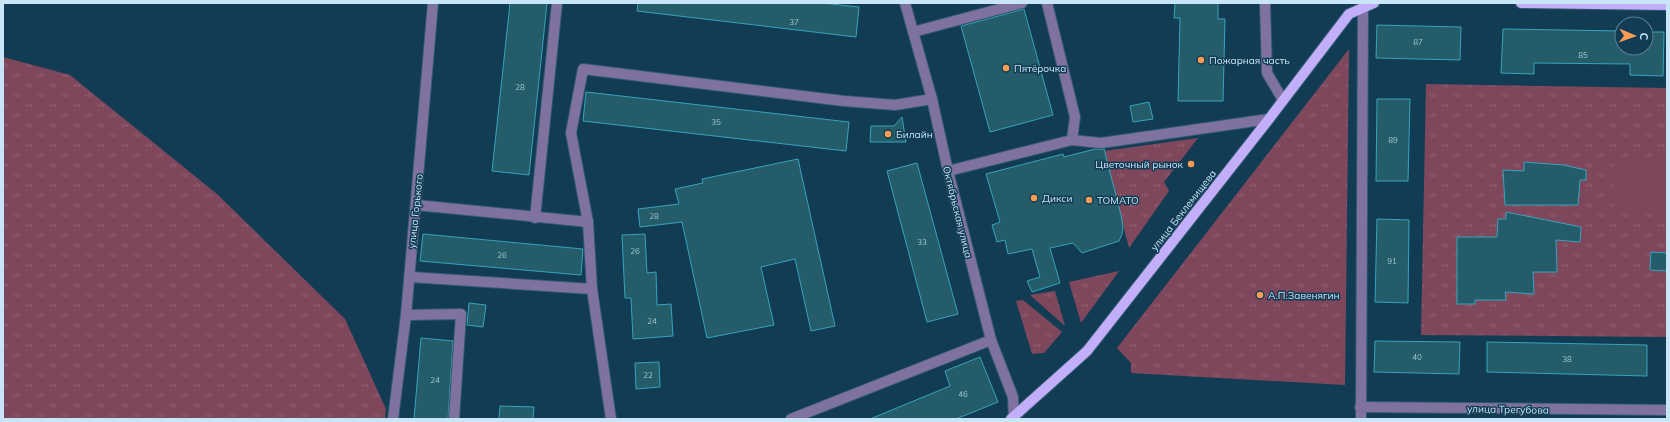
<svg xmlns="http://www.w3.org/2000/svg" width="1670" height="422" font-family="Mulish,sans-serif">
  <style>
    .grass { fill: url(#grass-tufts) }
    .pitch { fill: #7e475b }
    .building { fill: #255c69; stroke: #38a3bd }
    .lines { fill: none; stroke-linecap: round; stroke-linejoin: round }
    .minor-casing { stroke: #335b71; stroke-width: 12 }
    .major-casing { stroke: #335b71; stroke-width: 12 }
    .minor { stroke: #7f72a0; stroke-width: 10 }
    .major { stroke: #c3aefa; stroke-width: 10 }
    .poi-dot { fill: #fc9d53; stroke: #123c53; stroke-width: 1.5 }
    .labels { text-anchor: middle; stroke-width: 3; stroke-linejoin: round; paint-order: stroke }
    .number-label { font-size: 8px; fill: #a0c4d5 }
    .poi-label { font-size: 10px; fill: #c9e6f9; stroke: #123c53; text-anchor: start }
    .street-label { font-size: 10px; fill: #c9e6f9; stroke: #123c53 }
  </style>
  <defs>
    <pattern id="grass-tufts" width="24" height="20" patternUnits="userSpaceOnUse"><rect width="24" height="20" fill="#7e475b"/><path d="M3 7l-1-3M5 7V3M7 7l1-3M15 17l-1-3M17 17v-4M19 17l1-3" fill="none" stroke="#8f6273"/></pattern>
  </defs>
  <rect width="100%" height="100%" fill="#123c53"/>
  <g class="grass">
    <path d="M1349,49L1345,385L1131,373V363L1117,348Z"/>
    <path d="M3,57L70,75L217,194L345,319L386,409L385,419H3Z"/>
    <path d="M1426,84L1667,88V337L1421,335Z"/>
    <path d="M1198,138L1164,182L1169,191L1129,248L1104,151Z"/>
    <path d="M1119,271L1081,323L1069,282Z"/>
    <path d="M1055,291L1065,326L1030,295Z"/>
    <path d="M1023,300L1062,332L1044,353L1032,354L1016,301Z"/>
  </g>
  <path class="pitch" d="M1614,157L1667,160V215L1613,212Z"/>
  <g class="building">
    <path d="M510,3H547L529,175L492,171Z"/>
    <path d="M638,3H822L859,7L856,37L637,11Z"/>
    <path d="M1175,3H1218V19H1225L1223,101H1178L1180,18H1174Z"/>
    <path d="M1024,9L1053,115L990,132L961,26Z"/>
    <path d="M1377,25L1461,27L1460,60L1376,58Z"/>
    <path d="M1503,29L1622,31V48H1646V32H1664L1663,76L1630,75V64L1534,63V74L1501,73Z"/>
    <path d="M586,92L849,122L846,151L583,121Z"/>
    <path d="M1377,99H1410L1408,181H1376Z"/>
    <path d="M1149,102L1153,119L1133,122L1130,106Z"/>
    <path d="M902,117L906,142H870L871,126H894Z"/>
    <path d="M1095,149H1104L1121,215L1123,227L1122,234L1119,241L1082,253L1073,243L1050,248L1060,283L1032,292L1027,281L1040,277L1032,249L1008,254L1005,240L997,242L992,225L1000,222L986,174L1063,154L1064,157Z"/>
    <path d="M798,159L835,326L811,331L795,259L761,267L774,325L707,338L682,222L640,227L638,209L679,204L675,189L703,183L702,179Z"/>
    <path d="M1524,162L1563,165L1586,170V180H1580L1578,205H1505L1503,170L1524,171Z"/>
    <path d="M917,163L958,314L927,322L887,171Z"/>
    <path d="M1506,212L1581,227L1580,242L1556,240L1557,272H1533L1534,294L1505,292L1506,300H1475V304H1457V237H1497L1498,219H1506Z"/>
    <path d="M1377,219L1409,220L1408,303L1375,302Z"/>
    <path d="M423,234L583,249L581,275L420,261Z"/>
    <path d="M645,234L647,273L656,272L657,305L671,304L673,336L633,339L631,298H625L622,235Z"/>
    <path d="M1651,252L1667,253V271L1650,270Z"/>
    <path d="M469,303L486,305L483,327L467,325Z"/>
    <path d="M421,338L453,341L448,419H414Z"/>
    <path d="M1375,341L1460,342L1459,374L1374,372Z"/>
    <path d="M1487,342L1647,345V376L1487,372Z"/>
    <path d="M980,357L998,402L956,419H870L950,386L945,371Z"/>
    <path d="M659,362L660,387L636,389L635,363Z"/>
    <path d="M500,406L534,407L533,419H499Z"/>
  </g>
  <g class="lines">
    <defs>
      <g id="minor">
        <path d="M905,3L932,99L948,171L991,340L1013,397L1014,419"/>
        <path d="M1047,3L1075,117L1072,140"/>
        <path d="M1265,3L1267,73L1283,100"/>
        <path d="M913,32L1022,3"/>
        <path d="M948,171L1072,140L1101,143L1269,119"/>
        <path d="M416,205L588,222"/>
        <path d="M535,218L557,3"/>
        <path d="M410,277L592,289"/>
        <path d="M406,315L461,314L454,419"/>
        <path d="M1360,407L1667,410"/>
        <path d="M393,419L406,315L433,3"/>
        <path d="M611,419L592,289L588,222L571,133L583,69L844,101L895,105L932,99"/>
        <path d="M791,419L991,340"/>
        <path d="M1361,419L1363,7"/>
      </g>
      <g id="major">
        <path d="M1521,3L1667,5"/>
        <path d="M1011,419L1087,351L1269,119L1349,14L1374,3"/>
      </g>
    </defs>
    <use href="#minor" class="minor-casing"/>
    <use href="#major" class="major-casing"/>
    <use href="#minor" class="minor"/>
    <use href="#major" class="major"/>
  </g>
  <g class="poi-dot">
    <circle cx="1201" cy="60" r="4"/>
    <circle cx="1006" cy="68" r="4"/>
    <circle cx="888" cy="134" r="4"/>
    <circle cx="1191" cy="164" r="4"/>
    <circle cx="1034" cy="198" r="4"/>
    <circle cx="1089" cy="200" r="4"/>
    <circle cx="1260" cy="295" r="4"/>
  </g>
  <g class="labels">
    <g class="number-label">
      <text x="794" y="25">37</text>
      <text x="1418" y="45">87</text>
      <text x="1583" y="58">85</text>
      <text x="520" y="90">28</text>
      <text x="716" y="125">35</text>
      <text x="1393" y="143">89</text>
      <text x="654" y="219">28</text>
      <text x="922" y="245">33</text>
      <text x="635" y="254">26</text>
      <text x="502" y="258">26</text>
      <text x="1392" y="264">91</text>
      <text x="652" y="324">24</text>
      <text x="1417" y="360">40</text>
      <text x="1567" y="362">38</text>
      <text x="648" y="378">22</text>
      <text x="435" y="383">24</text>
      <text x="963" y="397">46</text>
    </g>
    <g class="poi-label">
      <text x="1209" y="64">Пожарная часть</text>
      <text x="1014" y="72">Пятёрочка</text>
      <text x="896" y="138">Билайн</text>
      <text x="1183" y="168" text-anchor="end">Цветочный рынок</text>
      <text x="1042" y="202">Дикси</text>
      <text x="1097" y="204">ТОМАТО</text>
      <text x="1268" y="299">А.П.Завенягин</text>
    </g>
    <g class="street-label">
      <text transform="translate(1183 210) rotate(-52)" y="4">улица Беклемищева</text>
      <text transform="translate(415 211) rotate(-84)" y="4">улица Горького</text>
      <text transform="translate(958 212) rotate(76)" y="4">Октябрьская улица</text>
      <text transform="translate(1508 409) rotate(1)" y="4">улица Трегубова</text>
    </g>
  </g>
  <rect width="1670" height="422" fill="none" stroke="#c9e6f9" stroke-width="8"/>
  <g transform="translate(1634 36) rotate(92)"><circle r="19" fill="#123c53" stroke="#5b8095"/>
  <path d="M0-3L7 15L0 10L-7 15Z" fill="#fc9d53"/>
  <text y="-6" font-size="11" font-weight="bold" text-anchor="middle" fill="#c9e6f9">С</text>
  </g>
</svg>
